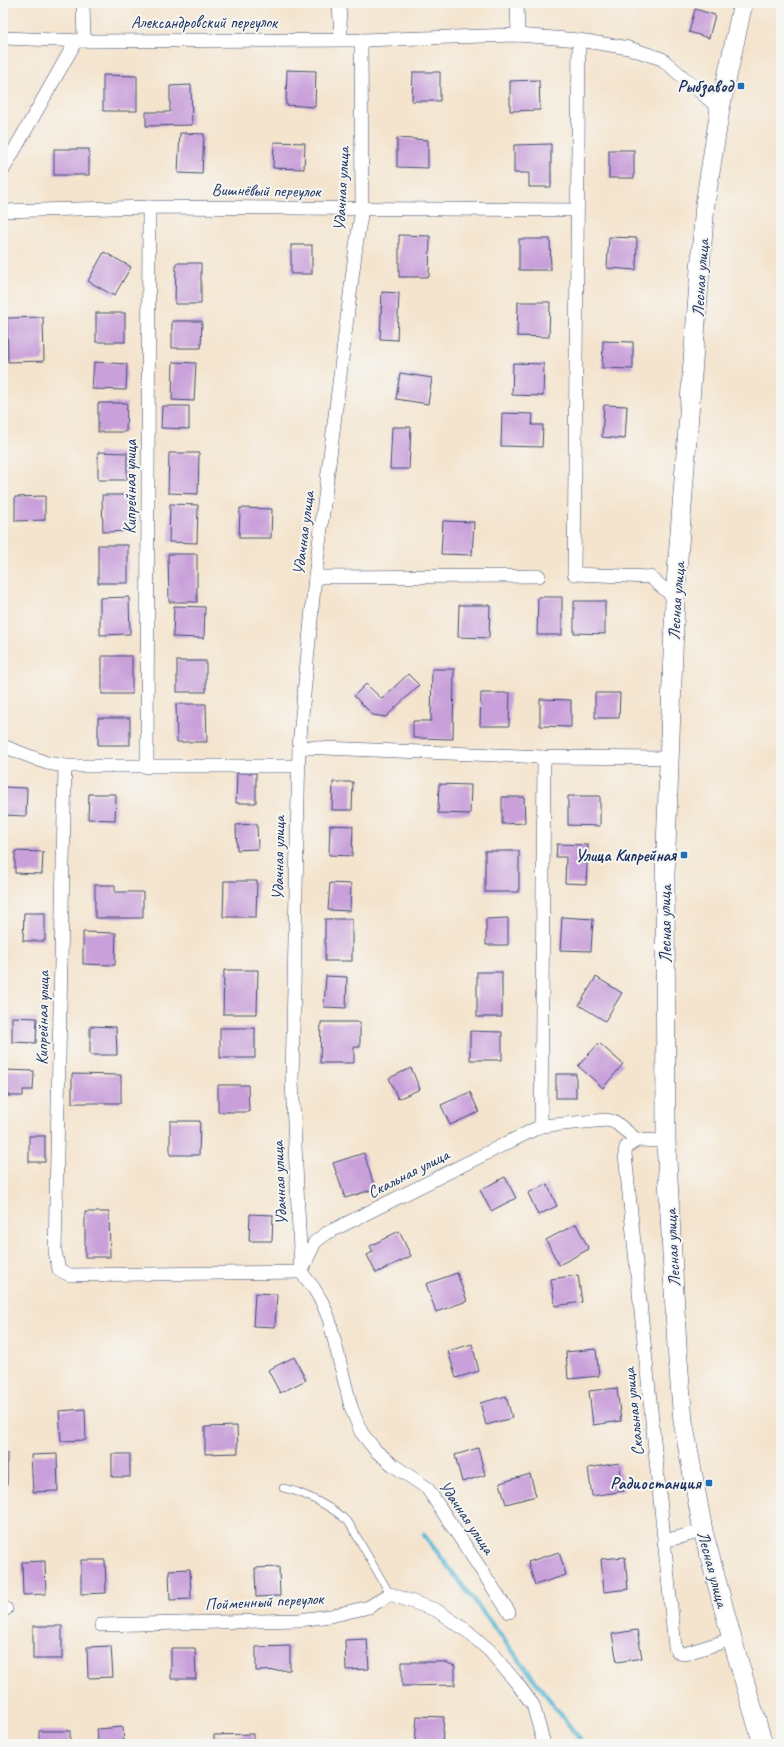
<svg xmlns="http://www.w3.org/2000/svg" width="784" height="1747" font-family="Caveat,sans-serif">
  <style>
    .lines { fill: none; stroke-linecap: round; stroke-linejoin: round }
    .stream { stroke: #56b5d4; stroke-width: 4.5 }
    .building { fill: #c9a0da }
    .service-casing { stroke: #3c4a6f; stroke-width: 8 }
    .minor-casing { stroke: #3c4a6f; stroke-width: 14 }
    .secondary-casing { stroke: #3c4a6f; stroke-width: 20 }
    .service { stroke: #fff; stroke-width: 7 }
    .minor { stroke: #fff; stroke-width: 13 }
    .secondary { stroke: #fff; stroke-width: 19 }
    .poi-dot { fill: #1f6fb2; stroke: #f6f6f2; stroke-width: 1.5 }
    .labels { text-anchor: middle; stroke-width: 4; stroke-linejoin: round; paint-order: stroke }
    .street-label { font-size: 17px; fill: #1b2f5e; stroke: #f6f6f2 }
    .poi-label { font-size: 17px; font-weight: bold; fill: #1b2f5e; stroke: #f6f6f2; text-anchor: end }
  </style>
  <rect width="100%" height="100%" fill="#f6f6f2"/>
  <filter id="ink" filterUnits="userSpaceOnUse"><feTurbulence type="fractalNoise" baseFrequency=".025" numOctaves="2"/><feDisplacementMap in="SourceGraphic" scale="8" xChannelSelector="R" yChannelSelector="G"/><feConvolveMatrix kernelMatrix="1 2 1 2 8 2 1 2 1" color-interpolation-filters="sRGB"/></filter>
  <filter id="wash" filterUnits="userSpaceOnUse"><feTurbulence type="fractalNoise" baseFrequency=".012" numOctaves="4" result="noise"/><feDisplacementMap in="SourceGraphic" scale="16" xChannelSelector="R" yChannelSelector="G"/><feGaussianBlur stdDeviation="0.9" result="paint"/><feColorMatrix in="noise" values="0 0 0 0 0 0 0 0 0 0 0 0 0 0 0 0 0 1.4 0 .05"/><feComposite in="paint" operator="in"/></filter>
  <g filter="url(#wash)">
    <rect width="100%" height="100%" fill="#f4e4ce"/>
    <g class="lines">
      <path class="stream" d="M424,1535L578,1737L581,1744"/>
    </g>
    <g id="blocks">
      <g class="building">
        <path d="M695,9L715,15L709,38L689,32Z"/>
        <path d="M287,70L316,71L315,107L286,105Z"/>
        <path d="M413,72H440V101H412Z"/>
        <path d="M103,75L137,76V111H103Z"/>
        <path d="M539,80L540,110L510,111V81Z"/>
        <path d="M191,85L192,125L146,126V112H170V86Z"/>
        <path d="M180,133L204,134L202,174L178,173Z"/>
        <path d="M397,138L428,140V168L397,167Z"/>
        <path d="M274,142L305,143L304,169L273,168Z"/>
        <path d="M551,144V187H529V173H514V145Z"/>
        <rect x="54" y="149" width="35" height="26"/>
        <rect x="609" y="150" width="25" height="28"/>
        <path d="M399,235L430,236L429,277H399Z"/>
        <path d="M609,237L637,238L636,270L607,268Z"/>
        <path d="M519,239H550L551,270H519Z"/>
        <rect x="291" y="245" width="21" height="29"/>
        <path d="M104,252L131,267L114,296L88,281Z"/>
        <path d="M176,263H201V304H175Z"/>
        <path d="M382,292L399,293L397,340L380,339Z"/>
        <path d="M518,302H550L549,337L517,336Z"/>
        <rect x="96" y="313" width="29" height="29"/>
        <path d="M43,317L44,361L8,362L7,318Z"/>
        <path d="M172,321H202L201,348H172Z"/>
        <path d="M603,341L633,342V369L602,368Z"/>
        <path d="M94,362L127,364L126,390L92,389Z"/>
        <path d="M173,362L196,363L194,401L172,400Z"/>
        <path d="M513,363L544,364L543,396L512,395Z"/>
        <path d="M400,373L432,378L428,404L396,399Z"/>
        <path d="M98,403H127L126,432H98Z"/>
        <path d="M604,405L627,406L625,439L602,437Z"/>
        <path d="M162,406H189V429L161,428Z"/>
        <path d="M502,413L533,414L532,425H543L542,447L501,446Z"/>
        <path d="M392,427H411L409,469H390Z"/>
        <path d="M98,452L127,453V480H98Z"/>
        <path d="M169,453H199L198,494L168,493Z"/>
        <path d="M102,495H131L132,531L103,532Z"/>
        <path d="M45,496V520L15,521V497Z"/>
        <path d="M170,504L198,505L197,543L169,542Z"/>
        <path d="M240,508L272,509L271,538H239Z"/>
        <path d="M443,521L474,522L472,555L441,554Z"/>
        <rect x="98" y="545" width="30" height="38"/>
        <path d="M168,554H197V602H169Z"/>
        <path d="M129,597L130,634L100,635V598Z"/>
        <path d="M538,597H562V635H537Z"/>
        <path d="M574,601H605V634L574,633Z"/>
        <path d="M459,605H490L489,638L458,637Z"/>
        <path d="M174,606L205,607L204,638L173,637Z"/>
        <rect x="102" y="656" width="30" height="38"/>
        <rect x="177" y="661" width="29" height="31"/>
        <path d="M432,669H454L453,739L413,738V721H431Z"/>
        <path d="M408,674L419,685L386,717L373,715L354,696L366,684L382,699Z"/>
        <path d="M481,693H510L509,726H480Z"/>
        <path d="M595,693H620L619,718H595Z"/>
        <path d="M540,699L571,700V727L540,726Z"/>
        <path d="M176,704H206L207,742H177Z"/>
        <rect x="98" y="718" width="32" height="27"/>
        <path d="M237,773H256V803H236Z"/>
        <path d="M333,782H353L352,810H332Z"/>
        <path d="M439,784L471,785L470,814L438,813Z"/>
        <path d="M3,787L27,788L26,816L3,815Z"/>
        <path d="M89,794H116L115,820L88,819Z"/>
        <path d="M568,796H600V826L568,825Z"/>
        <path d="M502,797H524L525,823L502,824Z"/>
        <path d="M257,824L258,849L237,850L236,825Z"/>
        <path d="M330,825L353,826L352,856L329,855Z"/>
        <path d="M557,844L588,845L586,884L565,883L566,857H556Z"/>
        <path d="M15,851L43,852L42,874L15,873Z"/>
        <rect x="485" y="851" width="34" height="41"/>
        <path d="M224,881H257L256,917H223Z"/>
        <path d="M330,883L351,884L350,911L328,910Z"/>
        <path d="M95,885H115V892H143V918H95Z"/>
        <path d="M24,913H45V941H23Z"/>
        <path d="M562,917L593,919L591,951L560,950Z"/>
        <path d="M508,918V945H486V919Z"/>
        <rect x="325" y="919" width="27" height="42"/>
        <path d="M83,932L116,933L115,965L83,964Z"/>
        <path d="M224,970H258L257,1014H223Z"/>
        <rect x="477" y="972" width="25" height="45"/>
        <path d="M326,976L347,977L346,1008L324,1007Z"/>
        <path d="M596,977L622,993L605,1021L579,1005Z"/>
        <path d="M12,1017L37,1018L36,1043L12,1042Z"/>
        <path d="M321,1022H360V1047H354V1063H320Z"/>
        <path d="M90,1026L116,1027L117,1055H90Z"/>
        <rect x="220" y="1028" width="35" height="30"/>
        <path d="M470,1031L502,1032V1060H470Z"/>
        <path d="M599,1043L623,1064L603,1088L578,1066Z"/>
        <path d="M411,1068L420,1089L398,1099L389,1078Z"/>
        <path d="M3,1070L34,1071L33,1090H23V1096H8V1089H3Z"/>
        <path d="M72,1074L121,1075V1103H72Z"/>
        <rect x="556" y="1074" width="20" height="24"/>
        <path d="M218,1085H248L249,1112H218Z"/>
        <path d="M470,1092L479,1112L450,1125L441,1105Z"/>
        <path d="M170,1121H200L199,1155H170Z"/>
        <rect x="29" y="1136" width="16" height="26"/>
        <path d="M364,1153L375,1189L345,1198L333,1163Z"/>
        <path d="M505,1177L516,1198L491,1211L480,1190Z"/>
        <path d="M547,1184L557,1206L538,1215L528,1193Z"/>
        <path d="M85,1212H109L110,1257H85Z"/>
        <path d="M250,1214L273,1215L272,1241H249Z"/>
        <path d="M576,1224L589,1249L559,1265L546,1240Z"/>
        <path d="M399,1231L411,1256L376,1273L367,1255L373,1252L370,1246Z"/>
        <path d="M457,1273L467,1301L436,1312L426,1284Z"/>
        <path d="M578,1275L582,1302L555,1306L551,1279Z"/>
        <path d="M255,1293L277,1294L275,1327L253,1326Z"/>
        <path d="M472,1344L479,1371L456,1378L448,1351Z"/>
        <path d="M596,1349L599,1376L568,1379L566,1352Z"/>
        <path d="M294,1357L306,1380L280,1393L268,1370Z"/>
        <path d="M617,1388L621,1421L593,1425L589,1391Z"/>
        <path d="M506,1396L512,1418L486,1425L480,1403Z"/>
        <path d="M85,1409L86,1440L61,1441L59,1411Z"/>
        <path d="M237,1426L238,1453L205,1454V1427Z"/>
        <path d="M478,1448L485,1475L462,1482L455,1455Z"/>
        <rect x="3" y="1453" width="4" height="31"/>
        <path d="M57,1454L58,1491L33,1492L31,1455Z"/>
        <rect x="112" y="1454" width="18" height="23"/>
        <path d="M619,1463L624,1491L592,1496L588,1468Z"/>
        <path d="M530,1474L536,1496L506,1504L500,1483Z"/>
        <path d="M559,1552L566,1575L535,1585L528,1562Z"/>
        <path d="M625,1557L628,1589L604,1592L601,1559Z"/>
        <path d="M81,1560H105L106,1593L81,1594Z"/>
        <path d="M45,1561L46,1594L23,1595L22,1562Z"/>
        <path d="M279,1567L280,1596L256,1597L255,1568Z"/>
        <path d="M190,1569L191,1599L170,1600L169,1570Z"/>
        <rect x="33" y="1626" width="29" height="33"/>
        <path d="M637,1630L642,1658L617,1662L612,1634Z"/>
        <path d="M367,1639L369,1669L346,1670L345,1640Z"/>
        <path d="M111,1646L113,1677L88,1678L87,1647Z"/>
        <path d="M290,1646V1670L256,1671V1647Z"/>
        <path d="M171,1648H195L196,1679H171Z"/>
        <path d="M402,1662H445L455,1666V1685L402,1686Z"/>
        <path d="M417,1716L444,1717L442,1744H415Z"/>
        <path d="M123,1727L124,1744H98L97,1729Z"/>
        <rect x="39" y="1731" width="31" height="13"/>
        <path d="M253,1734V1744H214V1735Z"/>
      </g>
    </g>
  </g>
  <g filter="url(#ink)">
    <use href="#blocks" fill-opacity="0" stroke="#3c4a6f" stroke-width="1"/>
    <g class="lines">
      <defs>
        <path id="service" d="M283,1488C304,1492 334,1508 349,1523L390,1594"/>
        <g id="minor">
          <path d="M339,3L341,39"/>
          <path d="M517,3L518,35"/>
          <path d="M3,38L84,41L361,40L518,35L579,40L629,48L662,59L720,109"/>
          <path d="M361,40L362,209L356,246L315,577L299,747L292,1081L301,1272L313,1287L322,1302L329,1319L351,1407L361,1432L376,1451L393,1465L427,1488L509,1612"/>
          <path d="M579,40L574,574L650,577L675,598"/>
          <path d="M3,170L76,41H84L83,3"/>
          <path d="M3,211L149,207L577,210"/>
          <path d="M315,577L539,576"/>
          <path d="M3,746L47,763L65,766H298"/>
          <path d="M299,747L544,757L669,758"/>
          <path d="M65,766L55,1251L59,1270L70,1275L301,1272L315,1242L327,1233L541,1126L607,1120L615,1122L637,1140L666,1141"/>
          <path d="M147,767L149,207"/>
          <path d="M541,1126L544,757"/>
          <path d="M637,1140L626,1147L625,1154L675,1647L679,1653L684,1654L732,1639"/>
          <path d="M664,1541L703,1531"/>
          <path d="M3,1609H6"/>
          <path d="M101,1625L299,1620L330,1616L369,1607L390,1594L436,1610L467,1631L489,1650L516,1682L533,1705L544,1744"/>
        </g>
        <path id="secondary" d="M743,3L720,109L705,204L675,598L665,875L666,1141L677,1347L683,1421L703,1531L732,1639L763,1744"/>
      </defs>
      <use href="#service" class="service-casing"/>
      <use href="#minor" class="minor-casing"/>
      <use href="#secondary" class="secondary-casing"/>
      <use href="#service" class="service"/>
      <use href="#minor" class="minor"/>
      <use href="#secondary" class="secondary"/>
    </g>
  </g>
  <g class="poi-dot">
    <rect x="737" y="82" width="8" height="8" rx="2"/>
    <rect x="680" y="851" width="8" height="8" rx="2"/>
    <rect x="705" y="1479" width="8" height="8" rx="2"/>
  </g>
  <g class="labels">
    <g class="street-label">
      <text x="204" y="28">Александровский переулок</text>
      <text transform="translate(341 189) rotate(-87)" y="6">Удачная улица</text>
      <text transform="translate(266 190) rotate(1)" y="6">Вишнёвый переулок</text>
      <text transform="translate(700 278) rotate(-86)" y="6">Лесная улица</text>
      <text transform="translate(130 487) rotate(-90)" y="6">Кипрейная улица</text>
      <text transform="translate(303 533) rotate(-83)" y="6">Удачная улица</text>
      <text transform="translate(676 601) rotate(-86)" y="6">Лесная улица</text>
      <text transform="translate(278 858) rotate(-89)" y="6">Удачная улица</text>
      <text transform="translate(665 924) rotate(-90)" y="6">Лесная улица</text>
      <text transform="translate(42 1018) rotate(-89)" y="6">Кипрейная улица</text>
      <text transform="translate(408 1173) rotate(-27)" y="6">Скальная улица</text>
      <text transform="translate(279 1183) rotate(-93)" y="6">Удачная улица</text>
      <text transform="translate(672 1248) rotate(-93)" y="6">Лесная улица</text>
      <text transform="translate(633 1412) rotate(-96)" y="6">Скальная улица</text>
      <text transform="translate(467 1517) rotate(56)" y="6">Удачная улица</text>
      <text transform="translate(713 1569) rotate(75)" y="6">Лесная улица</text>
      <text transform="translate(264 1601) rotate(-3)" y="6">Пойменный переулок</text>
    </g>
    <g class="poi-label">
      <text x="733" y="92">Рыбзавод</text>
      <text x="676" y="861">Улица Кипрейная</text>
      <text x="701" y="1489">Радиостанция</text>
    </g>
  </g>
  <rect width="784" height="1747" fill="none" stroke="#f6f6f2" stroke-width="16"/>
</svg>
